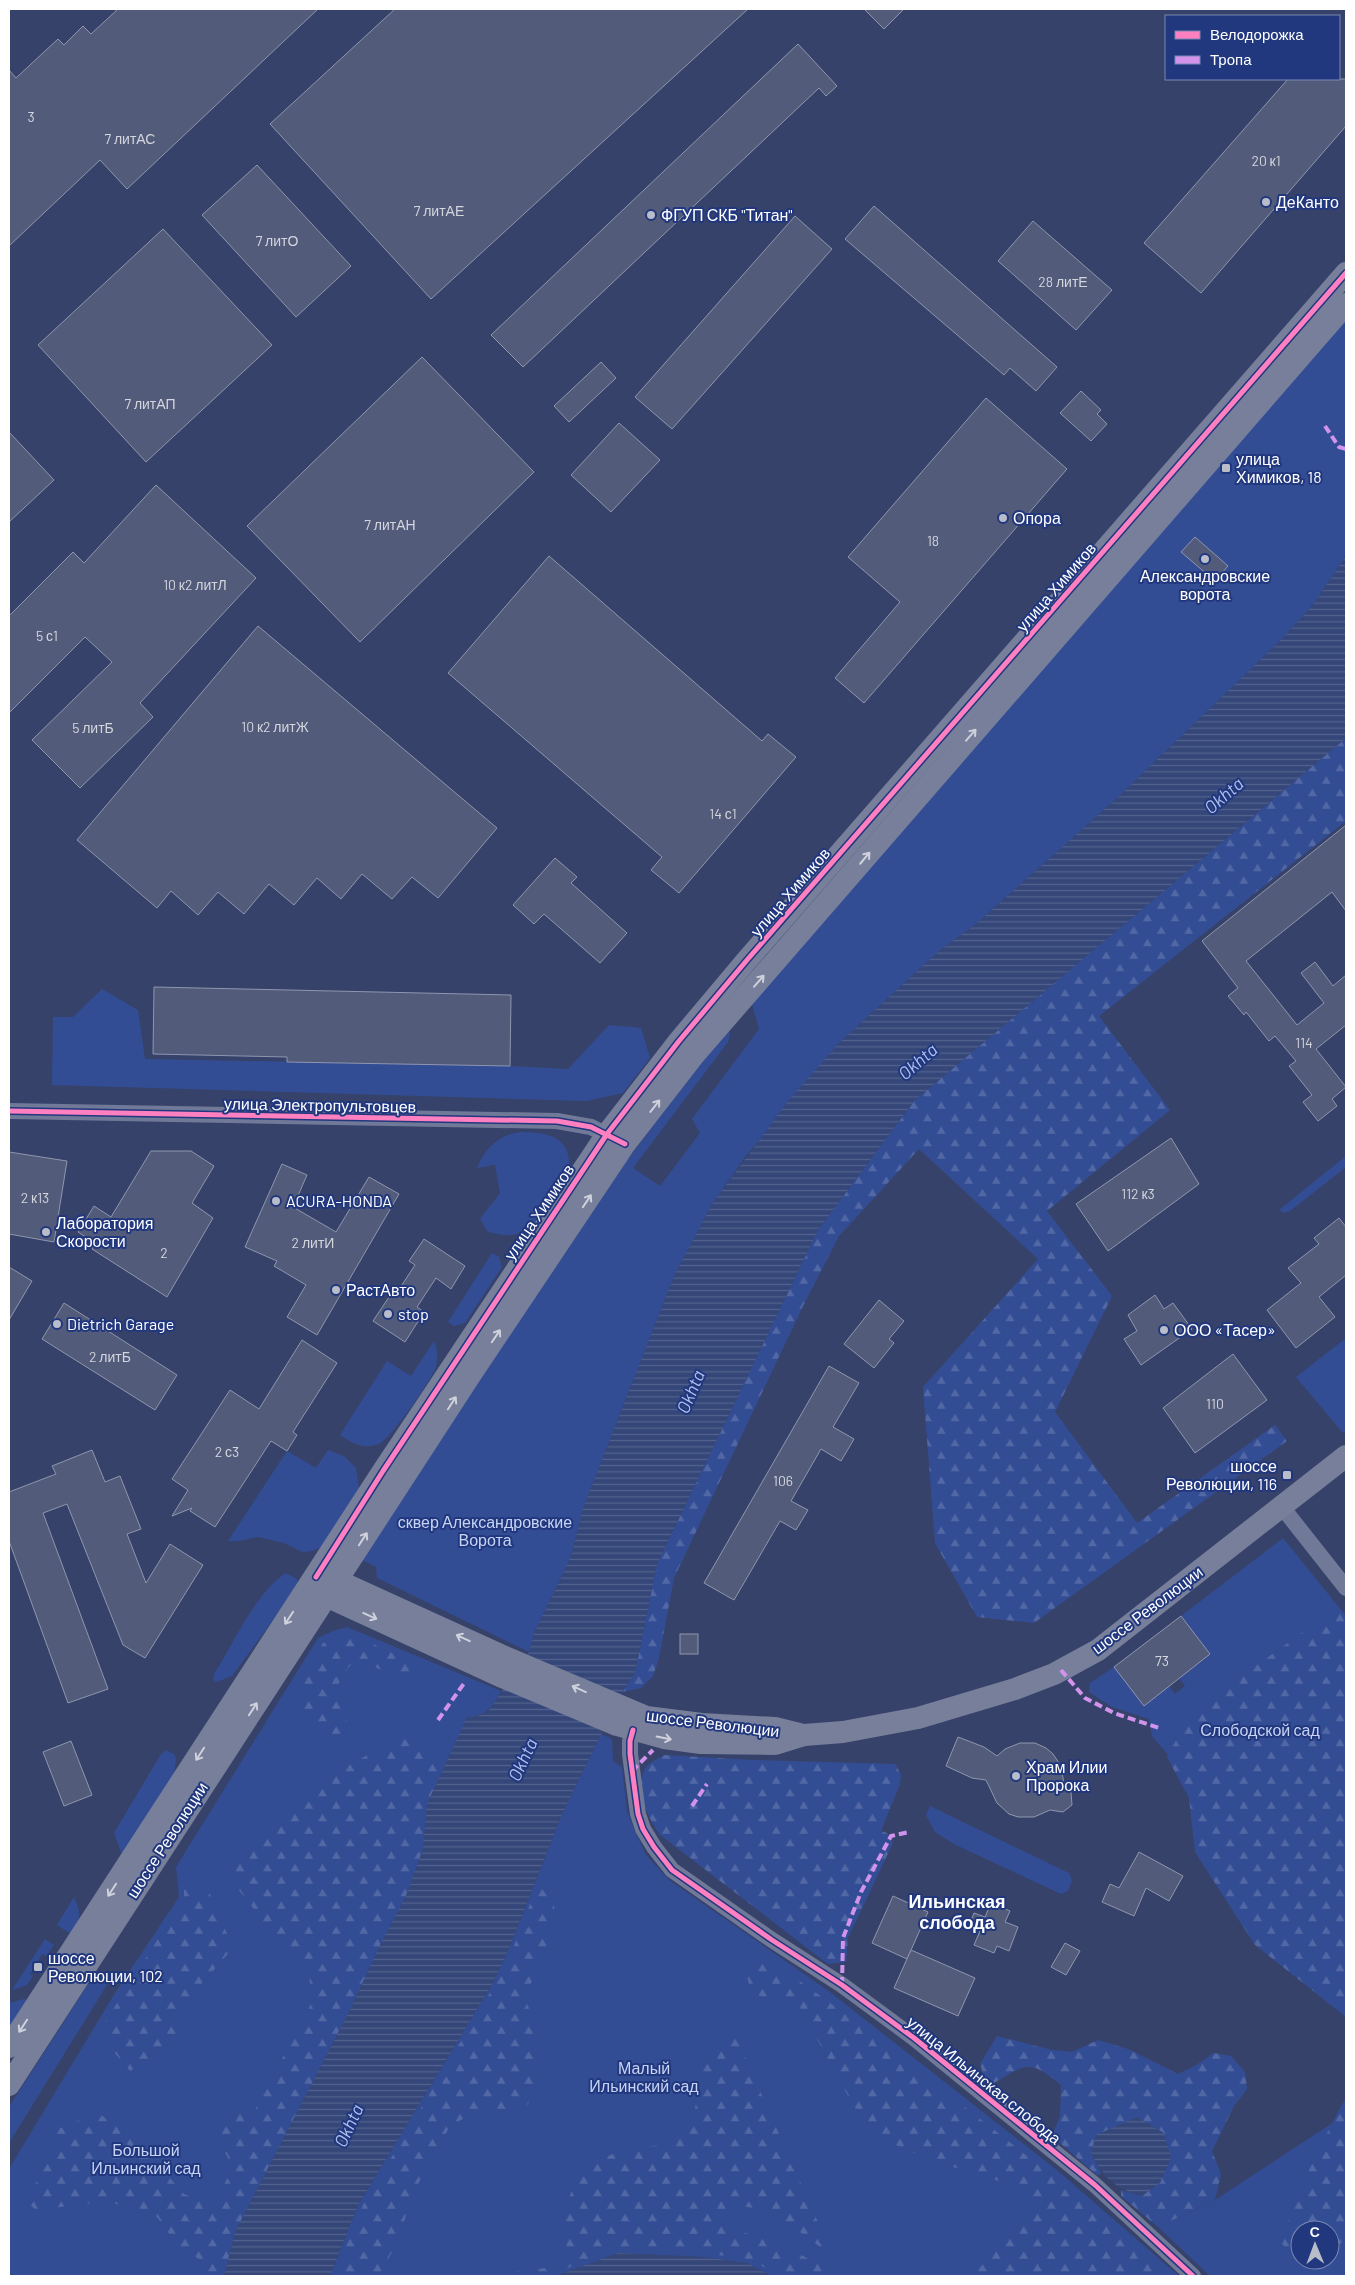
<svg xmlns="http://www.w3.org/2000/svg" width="1355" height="2285" font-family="Barlow,sans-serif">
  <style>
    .green { fill: #334d95; fill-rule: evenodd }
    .forest { fill: url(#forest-firs) }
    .water { fill: url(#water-rules) }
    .building { fill: #525b7a; stroke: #8f96ae }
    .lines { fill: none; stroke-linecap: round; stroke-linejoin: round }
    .street { stroke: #717998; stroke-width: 16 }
    .secondary { stroke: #777f9b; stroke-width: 22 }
    .quiet { stroke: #d193ec; stroke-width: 4; stroke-dasharray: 8 4; stroke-linecap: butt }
    .cycleway-casing { stroke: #21377e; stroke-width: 8 }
    .cycleway { stroke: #ff80c0; stroke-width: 5 }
    .oneway { stroke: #cfd2dc }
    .poi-dot { fill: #b9bdca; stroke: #21377e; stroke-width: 2 }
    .labels { text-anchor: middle; stroke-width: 4; stroke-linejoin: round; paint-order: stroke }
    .number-label { font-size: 14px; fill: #d4d6de }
    .poi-label { font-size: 16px; fill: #fff; stroke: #21377e; text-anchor: start }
    .street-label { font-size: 16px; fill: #fff; stroke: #21377e }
    .park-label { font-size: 16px; fill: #c8d4f5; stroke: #21377e }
    .water-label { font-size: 18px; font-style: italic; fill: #b0c1ef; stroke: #21377e }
    .neighbourhood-label { font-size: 18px; font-weight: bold; fill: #fff; stroke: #21377e }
  </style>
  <defs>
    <pattern id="forest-firs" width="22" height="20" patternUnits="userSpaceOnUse" patternTransform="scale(1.25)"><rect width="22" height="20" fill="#334d95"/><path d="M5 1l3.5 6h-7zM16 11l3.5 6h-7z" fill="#5268a5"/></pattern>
    <pattern id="water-rules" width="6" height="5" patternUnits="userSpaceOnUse" patternTransform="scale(1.25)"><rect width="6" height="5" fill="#354679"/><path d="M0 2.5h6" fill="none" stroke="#53628d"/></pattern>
  </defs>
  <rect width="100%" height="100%" fill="#364269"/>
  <g class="green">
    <path d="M1346,318V556L1312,606L1283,638L1115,800L977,923L939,951L838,1044L746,1156L712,1204L675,1274L583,1508L572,1553L561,1578L535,1631L529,1652L377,1578L376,1567L360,1559L625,1163L727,1029L730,1033L728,1042L633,1168L660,1186L700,1133L692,1119L759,1029L752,1004Z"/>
    <path d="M102,989L138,1010L145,1059L510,1066L568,1069L609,1025L641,1028L650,1058L623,1093L587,1101L52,1085L53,1017H73Z"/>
    <path d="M520,1132C547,1132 572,1136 569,1170C556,1190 535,1237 508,1235C501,1235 494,1233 488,1232L480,1219L500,1193L495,1165L477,1168C485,1148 499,1135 520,1132Z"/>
    <path d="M1346,1156V1167L1290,1211L1284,1213L1279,1210Z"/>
    <path d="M492,1253L499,1257L502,1267L465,1323L454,1326L448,1322Z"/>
    <path d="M1346,1338V1430L1343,1433L1296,1377Z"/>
    <path d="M434,1341C438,1350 438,1358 436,1367C432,1379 390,1440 379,1444C363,1450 352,1443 340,1435L387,1361L411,1376Z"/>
    <path d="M328,1450L344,1456L356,1468L359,1489L326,1545L312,1551L302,1552L284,1543L258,1537L238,1541H228L287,1451L316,1468Z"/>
    <path d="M1283,1538L1346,1616V1964L1152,1736L1149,1719L1112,1707L1089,1692L1090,1683L1114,1667L1169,1686L1175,1694L1185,1686L1179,1678L1210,1654L1181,1616Z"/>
    <path d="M286,1573L297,1579V1583L281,1609L232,1676L217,1682L213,1680L214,1674C234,1643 255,1593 286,1573Z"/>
    <path d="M347,1627L501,1691C493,1708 486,1715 467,1718L427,1804L423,1849L406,1896L235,2232L224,2276H9V2169L115,1993L179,1897L176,1867L318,1638L333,1631Z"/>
    <path d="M601,1734L612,1739L613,1761L622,1767L627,1811L634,1829L646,1855L669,1880L830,1992L1058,2171L1179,2276H771L747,2263L702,2257L618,2253L556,2276H330L358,2205L493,1983L510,1946L562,1814Z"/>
    <path d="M166,1750L174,1754L176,1758L174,1775L122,1855L114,1833L161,1754Z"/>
    <path d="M930,1806L1069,1873L1072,1880L1068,1891L1061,1894L954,1844L935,1832L926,1815Z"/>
    <path d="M74,1897C81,1912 81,1920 71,1934L57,1925Z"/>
    <path d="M45,1939L54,1945L46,1956L42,1954L30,1974L33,1976L27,1985L12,1990Z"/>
    <path d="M96,1972L110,1980L9,2143V2107Z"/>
    <path d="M24,1999L28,2001L9,2031V2003Z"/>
    <path d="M1346,2114V2276H1210L1158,2227L1215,2200ZM1300,2230H1330V2260H1300Z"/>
  </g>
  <g class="forest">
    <path d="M1346,738V821L1099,1016L1170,1110L1047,1211L1112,1296L1055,1412L1137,1523L1275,1425L1287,1441L1034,1623L977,1617L935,1543L923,1387L1038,1259L919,1149L839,1236L803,1306L674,1578L659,1658L653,1676L641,1688L622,1692L635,1673L657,1564L818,1230L914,1101Z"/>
    <path d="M1338,1607L1346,1616V2017L1255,1945L1195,1852L1189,1798L1167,1757L1180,1733L1211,1698Z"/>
    <path d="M350,1633L415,1664V1674L401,1678L365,1663L352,1664C327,1689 339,1704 352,1732L330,1746L303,1707L298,1685L323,1643Z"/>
    <path d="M401,1736L419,1738L441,1774L427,1804L423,1849L406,1896L381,1943L352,2006L235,2232L224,2276H198L200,2260L176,2243L157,2217L107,2201L37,2210L25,2202L45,2167L58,2129L96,2113L125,2127L184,2194L213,2206L233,2167L211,2127L241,2102L247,2125L311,2004L309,1968L288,1958L248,1901L229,1879L234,1855L325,1779Z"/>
    <path d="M664,1755L752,1760L895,1764L901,1774L900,1784L881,1831L887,1833L893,1843L848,1938L846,1962L828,1964L659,1834C648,1817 632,1787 647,1766C650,1762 659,1758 664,1755Z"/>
    <path d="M193,1885L210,1894L233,1948L182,2006L177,2022L188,2032L169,2047L130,2071L98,2033L184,1898V1886Z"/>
    <path d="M540,1888C546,1892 553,1899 554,1906C558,1927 533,1977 525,1998L537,2030V2093L527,2105L506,2114H472L450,2126L412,2195L398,2242L378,2276H334L363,2205L491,1991L514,1946L535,1891Z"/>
    <path d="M768,1959C833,2003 894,2051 956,2100C1029,2157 1101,2214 1170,2276H1143L1134,2274L1129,2276H970C995,2253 1020,2231 1033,2199L1019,2187L933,2161L882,2139L854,2107L798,2004L785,1996L767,2000L751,1991L746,1973Z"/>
    <path d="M734,2032L828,2245L823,2249L796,2229L762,2209L733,2205L729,2210V2224L738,2230L796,2252L839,2276H781L748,2259L674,2249L618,2248L548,2276H496L523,2270L546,2268L567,2256C567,2242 564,2225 566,2211C573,2168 605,2151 645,2147C657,2145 675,2144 684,2134C704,2110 691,2072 712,2048C717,2042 727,2037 734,2032Z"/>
    <path d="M997,2036L1052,2050L1072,2052L1098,2040L1128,2049L1178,2074L1195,2066L1214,2053L1231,2056L1245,2072L1247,2089L1234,2106L1212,2151L1221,2174L1215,2200L1158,2227L1121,2196V2190L1142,2196L1091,2153L1102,2174L1097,2175L1052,2136L1060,2116L1061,2085C1028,2058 1027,2064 992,2084L984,2077L980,2064Z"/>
    <path d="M1346,2097V2240L1330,2250V2230H1300V2260H1314L1301,2268L1280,2241L1312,2162Z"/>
  </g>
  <g class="water">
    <path d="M1346,556V738L914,1101L818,1230L657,1564L635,1673L622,1692L562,1814L510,1946L493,1983L358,2205L330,2276H224L235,2232L352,2006L381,1943L406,1896L423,1849L427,1804L467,1717L478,1716L489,1710L529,1652L535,1631L561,1578L572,1553L583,1508L675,1274L712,1204L788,1101L838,1044L939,951L977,923L1115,800L1283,638L1312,606Z"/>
    <path d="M1137,2117L1164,2133L1171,2158L1160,2183L1142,2196C1114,2188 1105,2179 1091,2153L1096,2135Z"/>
    <path d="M618,2253L702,2257L747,2263L771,2276H556Z"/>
  </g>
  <g class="building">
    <path d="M118,9H318L127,189L100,160L9,246V70L16,78L58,39L64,45L83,26L91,34Z"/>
    <path d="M395,9H748L431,299L270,124Z"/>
    <path d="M864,9H904L884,29Z"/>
    <path d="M798,44L837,86L826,96L819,88L523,367L491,335Z"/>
    <path d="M1288,79H1346V126L1201,293L1144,243Z"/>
    <path d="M257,165L351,266L296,317L202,215Z"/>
    <path d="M874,206L1057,367L1036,391L1010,368L1004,375L845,239Z"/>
    <path d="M795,216L832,249L672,429L635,397Z"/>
    <path d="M1033,221L1112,290L1076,330L998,261Z"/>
    <path d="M163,229L272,345L146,462L38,345Z"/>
    <path d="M422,357L534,472L360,642L247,526Z"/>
    <path d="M601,362L616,378L569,422L554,406Z"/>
    <path d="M1081,391L1101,410L1097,414L1107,424L1091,441L1060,413Z"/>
    <path d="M986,398L1067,469L864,703L835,678L900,602L848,557Z"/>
    <path d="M619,423L660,460L611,512L571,475Z"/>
    <path d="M9,432L54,480L9,522Z"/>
    <path d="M156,485L256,578L140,703L153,717L80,788L32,740L112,662L85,637L9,713V616L73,552L84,563Z"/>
    <path d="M1195,537L1228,566L1215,581L1181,552Z"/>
    <path d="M549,556L762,741L768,734L796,757L679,893L651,870L662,857L448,673Z"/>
    <path d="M258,626L497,828L438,898L412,877L392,899L362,874L341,899L317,878L294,905L269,884L244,914L218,892L198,915L171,891L157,908L77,840Z"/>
    <path d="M1346,825V911L1332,892L1246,961L1297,1025L1324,1003L1301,973L1315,962L1333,986L1346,975V1025L1316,1049L1346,1087L1332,1099L1337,1106L1318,1121L1303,1102L1312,1095L1289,1066L1296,1061L1275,1036L1269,1041L1246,1012L1244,1015L1228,996L1238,988L1202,941Z"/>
    <path d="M555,858L577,877L571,883L627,933L600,963L544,914L534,924L513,905Z"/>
    <path d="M154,987L511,995L510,1066L287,1062V1057L153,1054Z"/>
    <path d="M1171,1138L1199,1184L1108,1251L1076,1204Z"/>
    <path d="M151,1151H191L214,1166L192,1203L213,1218L167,1297L92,1249L95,1243L78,1232L94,1206L111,1217Z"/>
    <path d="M9,1152L67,1161L54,1242L9,1234Z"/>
    <path d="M282,1164L307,1175L293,1207L336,1232L369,1177L399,1194L317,1335L287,1317L306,1285L274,1266L277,1261L245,1247Z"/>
    <path d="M1339,1218L1346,1227V1275L1319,1297L1335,1317L1296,1348L1267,1310L1301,1283L1288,1268L1319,1244L1314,1238Z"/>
    <path d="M424,1239L465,1266L451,1289L436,1278L417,1307L424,1312L405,1342L373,1321L393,1291L396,1294L415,1265L409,1261Z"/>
    <path d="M9,1267L32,1281L9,1320Z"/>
    <path d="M1155,1295L1164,1309L1173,1303L1192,1329L1141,1365L1124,1339L1137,1331L1128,1315Z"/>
    <path d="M879,1300L904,1321L889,1339L894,1343L874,1368L844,1344Z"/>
    <path d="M64,1303L177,1375L155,1410L42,1339Z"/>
    <path d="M302,1340L337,1363L293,1432L297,1435L287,1451L271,1441L215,1527L190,1511L192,1508L172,1516L188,1490L172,1479L230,1390L259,1409Z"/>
    <path d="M1233,1354L1267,1400L1195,1453L1163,1408Z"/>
    <path d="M829,1366L859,1383L833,1427L854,1439L841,1461L821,1449L791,1501L808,1510L796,1530L780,1521L734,1600L704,1583Z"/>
    <path d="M92,1450L105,1482L120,1476L141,1529L127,1534L146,1583L170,1544L203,1565L145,1658L123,1645L67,1504L43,1513L108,1689L68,1703L9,1541V1492L56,1474L52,1466Z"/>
    <path d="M1181,1616L1210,1654L1144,1706L1114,1667Z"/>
    <rect x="680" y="1634" width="18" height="20"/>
    <path d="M958,1737L984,1747L997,1756L1005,1749L1020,1743H1035L1046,1748L1053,1754L1061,1766L1064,1784L1071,1792L1072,1805L1063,1812L1050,1810L1034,1817H1018L1009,1814L997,1803L986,1780L972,1778L946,1766Z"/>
    <path d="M71,1741L92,1795L64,1806L43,1752Z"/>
    <path d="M1139,1852L1183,1876L1169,1901L1146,1888L1134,1916L1102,1902L1110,1884L1119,1888Z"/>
    <path d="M893,1896L928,1912L907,1959L872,1943Z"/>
    <path d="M991,1903L1010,1911L1005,1922L1018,1927L1009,1951L997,1946L994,1953L974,1945L980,1931L969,1926L974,1913L985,1917Z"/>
    <path d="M1065,1943L1080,1951L1066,1975L1051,1967Z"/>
    <path d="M911,1950L975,1978L958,2016L894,1988Z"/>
  </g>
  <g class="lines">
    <g class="street">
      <path d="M9,1111L557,1121L591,1127L615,1139"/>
      <path d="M1282,1507L1346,1588"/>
      <path d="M633,1730L630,1741V1754L638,1814L643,1829L654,1847L672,1870L772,1940L842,1985L914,2038L1095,2185L1193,2276"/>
    </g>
    <g class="secondary">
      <path d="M323,1578L336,1580L507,1658L646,1717L702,1724L775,1728L803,1735"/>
      <path d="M320,1584L326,1596L500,1676L617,1725L664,1738L701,1743L775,1744L804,1735L843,1732L918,1718L1015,1689L1054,1674L1098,1650L1346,1456"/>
      <path d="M9,2047L383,1471L607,1134L679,1041L747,960L1346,273"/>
      <path d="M9,2085L469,1377L625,1144L694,1055L1346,304"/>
    </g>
    <g class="quiet">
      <path d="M1325,426L1339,447L1346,449"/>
      <path d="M1061,1670L1085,1698L1114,1713L1159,1728"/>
      <path d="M438,1720L465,1682"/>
      <path d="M632,1771L653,1750"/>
      <path d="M692,1806L707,1784"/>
      <path d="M842,1985L843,1938L861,1892L891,1836L909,1832"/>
    </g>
    <defs>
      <g id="cycleway">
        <path d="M9,1111L557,1121L591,1127L625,1144"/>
        <path d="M316,1577L383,1471L607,1134L679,1041L747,960L1346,273"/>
        <path d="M633,1730L630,1741V1754L638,1814L643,1829L654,1847L672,1870L772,1940L842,1985L914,2038L1095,2185L1193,2276"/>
      </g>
    </defs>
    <use href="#cycleway" class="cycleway-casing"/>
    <use href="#cycleway" class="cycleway"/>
  </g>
  <defs><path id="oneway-shaft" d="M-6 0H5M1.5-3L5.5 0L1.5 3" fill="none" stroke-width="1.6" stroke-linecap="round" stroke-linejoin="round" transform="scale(1.25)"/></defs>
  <g class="oneway">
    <use href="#oneway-shaft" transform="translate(971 735) rotate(-49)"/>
    <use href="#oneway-shaft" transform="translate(865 858) rotate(-50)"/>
    <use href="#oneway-shaft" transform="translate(759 981) rotate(-49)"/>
    <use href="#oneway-shaft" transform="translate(655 1106) rotate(-52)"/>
    <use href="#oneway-shaft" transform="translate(587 1201) rotate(-56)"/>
    <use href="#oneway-shaft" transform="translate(496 1336) rotate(-56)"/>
    <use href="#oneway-shaft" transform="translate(452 1403) rotate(-57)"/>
    <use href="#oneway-shaft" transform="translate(363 1539) rotate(-57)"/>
    <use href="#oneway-shaft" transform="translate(370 1616) rotate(24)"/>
    <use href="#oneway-shaft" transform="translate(289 1618) rotate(123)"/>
    <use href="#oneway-shaft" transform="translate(463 1638) rotate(-155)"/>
    <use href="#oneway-shaft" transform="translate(579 1689) rotate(-156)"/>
    <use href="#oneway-shaft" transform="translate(253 1709) rotate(-57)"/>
    <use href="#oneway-shaft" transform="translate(664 1738) rotate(11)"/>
    <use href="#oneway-shaft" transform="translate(200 1754) rotate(123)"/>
    <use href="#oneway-shaft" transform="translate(112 1890) rotate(123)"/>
    <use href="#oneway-shaft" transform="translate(23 2026) rotate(123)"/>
  </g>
  <g class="poi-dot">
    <circle cx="1266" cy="202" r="5"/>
    <circle cx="651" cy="215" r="5"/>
    <rect x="1221" y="463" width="10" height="10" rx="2.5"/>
    <circle cx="1003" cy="518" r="5"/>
    <circle cx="1205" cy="559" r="5"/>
    <circle cx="276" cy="1201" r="5"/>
    <circle cx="46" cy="1232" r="5"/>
    <circle cx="336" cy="1290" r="5"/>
    <circle cx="388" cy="1314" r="5"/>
    <circle cx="57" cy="1324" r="5"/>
    <circle cx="1164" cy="1330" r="5"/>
    <rect x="1282" y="1470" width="10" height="10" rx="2.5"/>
    <circle cx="1016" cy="1776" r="5"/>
    <rect x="33" y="1962" width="10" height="10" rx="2.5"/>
  </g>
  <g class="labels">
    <g class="number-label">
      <text x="31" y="122">3</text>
      <text x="130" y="144">7 литАС</text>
      <text x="1266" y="166">20 к1</text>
      <text x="439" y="216">7 литАЕ</text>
      <text x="277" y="246">7 литО</text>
      <text x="1063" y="287">28 литЕ</text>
      <text x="150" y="409">7 литАП</text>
      <text x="390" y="530">7 литАН</text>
      <text x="933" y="546">18</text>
      <text x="195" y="590">10 к2 литЛ</text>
      <text x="47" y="641">5 с1</text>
      <text x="275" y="732">10 к2 литЖ</text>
      <text x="93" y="733">5 литБ</text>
      <text x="723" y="819">14 с1</text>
      <text x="1304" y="1048">114</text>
      <text x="1138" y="1199">112 к3</text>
      <text x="35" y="1203">2 к13</text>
      <text x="313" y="1248">2 литИ</text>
      <text x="164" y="1258">2</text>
      <text x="110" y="1362">2 литБ</text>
      <text x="1215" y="1409">110</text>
      <text x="227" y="1457">2 с3</text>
      <text x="783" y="1486">106</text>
      <text x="1162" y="1666">73</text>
    </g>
    <g class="poi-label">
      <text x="1276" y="208">ДеКанто</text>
      <text x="661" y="221">ФГУП СКБ "Титан"</text>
      <text x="1236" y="465">улица<tspan x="1236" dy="18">Химиков, 18</tspan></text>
      <text x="1013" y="524">Опора</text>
      <text x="1205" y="582" text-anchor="middle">Александровские<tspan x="1205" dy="18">ворота</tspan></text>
      <text x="286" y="1207">ACURA-HONDA</text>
      <text x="56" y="1229">Лаборатория<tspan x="56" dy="18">Скорости</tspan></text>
      <text x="346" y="1296">РастАвто</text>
      <text x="398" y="1320">stop</text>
      <text x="67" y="1330">Dietrich Garage</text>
      <text x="1174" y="1336">ООО «Тасер»</text>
      <text x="1277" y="1472" text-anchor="end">шоссе<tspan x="1277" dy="18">Революции, 116</tspan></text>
      <text x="1026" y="1773">Храм Илии<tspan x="1026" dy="18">Пророка</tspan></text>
      <text x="48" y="1964">шоссе<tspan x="48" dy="18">Революции, 102</tspan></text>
    </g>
    <g class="street-label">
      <text transform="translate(1056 587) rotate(-49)" y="6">улица Химиков</text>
      <text transform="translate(790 892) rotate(-49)" y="6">улица Химиков</text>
      <text transform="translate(320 1105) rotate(1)" y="6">улица Электропультовцев</text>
      <text transform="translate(539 1212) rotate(-56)" y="6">улица Химиков</text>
      <text transform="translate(1147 1610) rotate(-37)" y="6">шоссе Революции</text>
      <text transform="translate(713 1723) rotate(7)" y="6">шоссе Революции</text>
      <text transform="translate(167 1840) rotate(-57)" y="6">шоссе Революции</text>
      <text transform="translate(984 2080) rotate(39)" y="6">улица Ильинская слобода</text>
    </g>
    <g class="park-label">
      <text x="485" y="1528">сквер Александровские<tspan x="485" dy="18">Ворота</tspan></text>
      <text x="1260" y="1736">Слободской сад</text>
      <text x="644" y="2074">Малый<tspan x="644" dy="18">Ильинский сад</tspan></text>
      <text x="146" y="2156">Большой<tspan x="146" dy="18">Ильинский сад</tspan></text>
    </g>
    <g class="water-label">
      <text transform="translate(1224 796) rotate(-41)" y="6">Okhta</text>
      <text transform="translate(918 1062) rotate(-41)" y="6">Okhta</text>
      <text transform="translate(691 1392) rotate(-67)" y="6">Okhta</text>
      <text transform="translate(523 1760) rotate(-65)" y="6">Okhta</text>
      <text transform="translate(349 2126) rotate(-65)" y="6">Okhta</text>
    </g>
    <g class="neighbourhood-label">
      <text x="957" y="1908">Ильинская<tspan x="957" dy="21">слобода</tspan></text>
    </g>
  </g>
  <rect width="1355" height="2285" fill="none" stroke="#ffffff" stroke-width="20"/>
  <rect x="1165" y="15" width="175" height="65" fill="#21377e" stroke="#7a87b2"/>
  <rect x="1175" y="31" width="25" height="8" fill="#ff80c0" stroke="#7a87b2"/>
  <text x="1210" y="40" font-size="15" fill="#ffffff">Велодорожка</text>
  <rect x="1175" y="56" width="25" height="8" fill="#d193ec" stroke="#7a87b2"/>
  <text x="1210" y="65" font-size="15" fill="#ffffff">Тропа</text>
  <g transform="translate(1315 2245) rotate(359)"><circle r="24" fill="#21377e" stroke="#7a87b2"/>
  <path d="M0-4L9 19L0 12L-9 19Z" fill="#b9bdca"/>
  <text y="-8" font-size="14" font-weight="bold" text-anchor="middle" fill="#ffffff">С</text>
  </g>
</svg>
